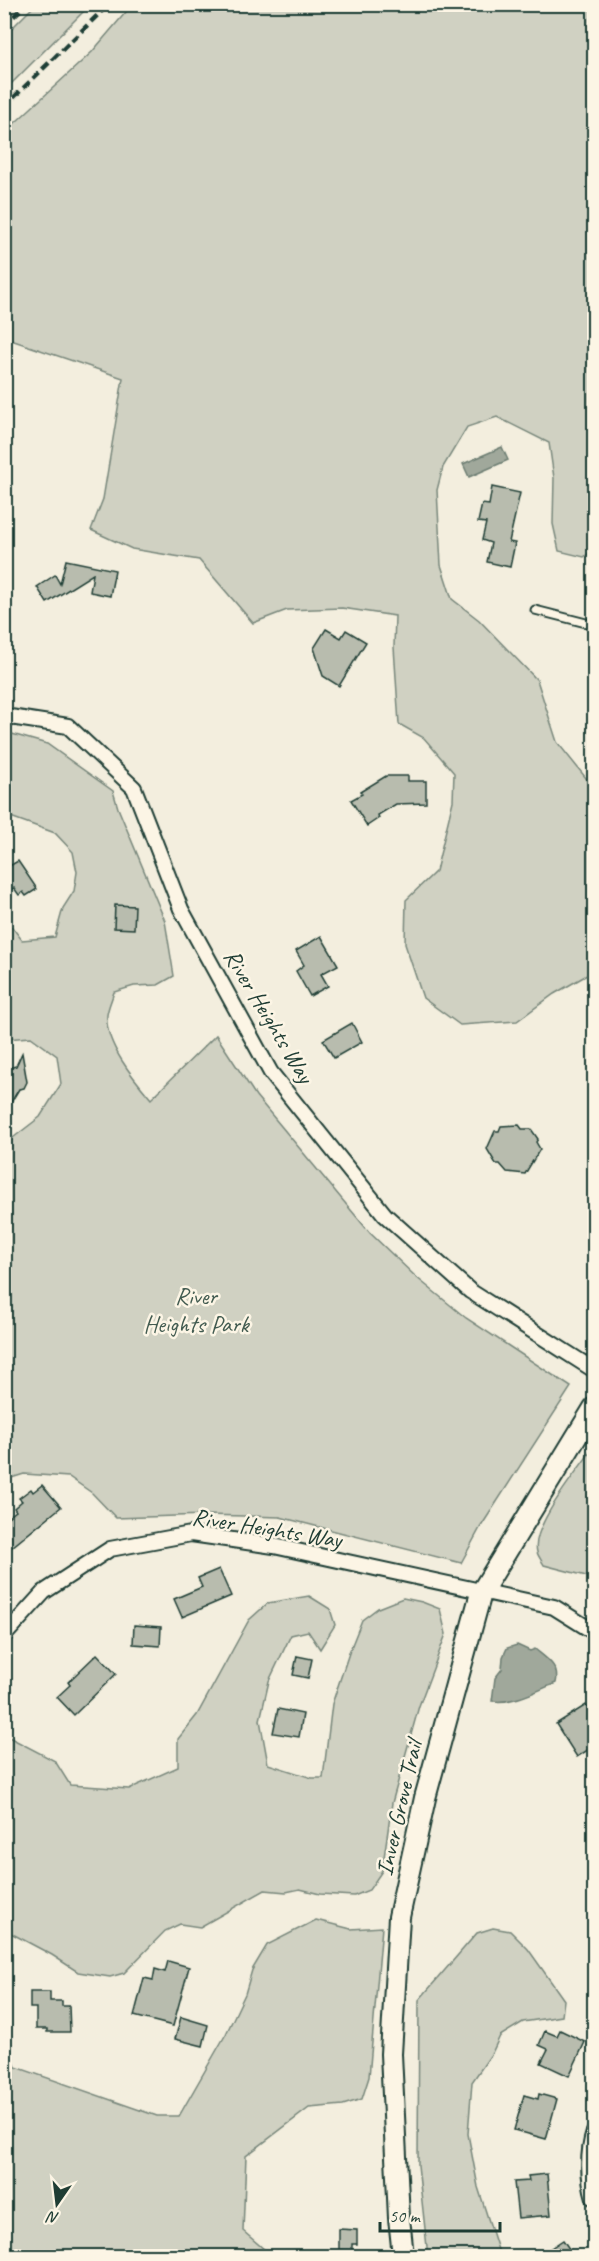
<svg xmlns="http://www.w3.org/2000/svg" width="599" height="2261" font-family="Caveat,sans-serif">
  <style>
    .green { fill: #d0d1c2; stroke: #78877b; stroke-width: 1.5 }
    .water { fill: #a0a89b; stroke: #6c7d72; stroke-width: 1.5 }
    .building { fill: #b8bcae; stroke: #1f3d34; stroke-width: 1.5 }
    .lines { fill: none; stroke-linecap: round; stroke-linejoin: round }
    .lane-casing { stroke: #1f3d34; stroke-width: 11 }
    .street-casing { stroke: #1f3d34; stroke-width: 18 }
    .secondary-casing { stroke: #1f3d34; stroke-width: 24 }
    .lane { stroke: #fcf5e5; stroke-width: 7 }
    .street { stroke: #fcf5e5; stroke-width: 14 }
    .secondary { stroke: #fcf5e5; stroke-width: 20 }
    .rail { stroke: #1f3d34; stroke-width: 4.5; stroke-dasharray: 9 4.5; stroke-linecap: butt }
    .labels { text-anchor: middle; stroke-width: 5; stroke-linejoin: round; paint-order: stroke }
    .street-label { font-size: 24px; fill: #1f3d34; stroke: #fcf5e5 }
    .park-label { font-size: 24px; fill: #425b50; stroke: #fcf5e5 }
  </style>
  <rect width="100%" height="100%" fill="#f3eede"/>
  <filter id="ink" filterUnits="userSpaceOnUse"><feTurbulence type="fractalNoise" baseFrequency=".0167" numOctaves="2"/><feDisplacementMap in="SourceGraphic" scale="12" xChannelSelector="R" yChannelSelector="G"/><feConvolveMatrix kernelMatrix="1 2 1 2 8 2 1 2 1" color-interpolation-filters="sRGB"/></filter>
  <g filter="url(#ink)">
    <g class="green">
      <path d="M36,4L90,5L5,90V35Z"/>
      <path d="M132,5H594V549L584,557L559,551L553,524L554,478L549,443L497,417L467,427L443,467L437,490L441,565L452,599L479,620L537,680L557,742L594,788V971L554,994L517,1021L460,1025L423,998L405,944L406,900L436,871L453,801L454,773L424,738L399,724L394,647L395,616L342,608L287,610L253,623L199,560L132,549L91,530L103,499L123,378L5,338V132L92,52Z"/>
      <path d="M5,732L47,744L113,791L118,808L165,921L174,976L158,985L134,986L114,992C112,999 108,1007 107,1015C104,1043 134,1079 151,1099L216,1035L256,1096L370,1233L416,1277L466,1318L571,1387L480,1528L461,1563L280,1517L205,1515L116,1518L92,1493L69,1477L24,1474L5,1480V1144L40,1117L61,1084L57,1056L31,1037L5,1039V927H12L22,940L55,937L63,908L74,891L77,872L73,852L55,833L5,815Z"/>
      <path d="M594,1447V1578L544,1565C542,1561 538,1556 537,1552C530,1527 579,1469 594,1447Z"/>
      <path d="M309,1596L330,1609L335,1625L320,1649L308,1631L291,1635L269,1681L260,1720L268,1764L312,1778H323L332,1704L350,1650L362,1620L378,1608L403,1598L422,1602L440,1609L446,1634L419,1706L392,1803L382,1871L369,1890L354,1896L320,1894L300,1889L286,1892L265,1890L200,1927L180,1924L165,1931L124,1973L110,1977L78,1972L52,1955L5,1930V1735L55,1761L70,1785L129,1789L178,1767V1739L197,1715L249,1620L268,1603Z"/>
      <path d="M316,1920L351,1929L382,1927L369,2077L362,2099L343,2105L309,2108L246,2156L243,2231L272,2256H5V2041L16,2067L157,2116H179L226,2034L245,1994L252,1970L267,1945Z"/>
      <path d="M493,1928L510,1931L528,1949L564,2000L562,2016L523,2022L500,2036L492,2053L472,2082L468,2134L478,2187L500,2256H428L418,2165L419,2000L477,1933Z"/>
    </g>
    <g class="water">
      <path d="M502,447L508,460L469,477L463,464Z"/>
      <path d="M517,1645L530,1651L535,1649C547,1659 560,1666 556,1683C536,1691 514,1704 492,1701L495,1678L502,1669L503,1657L507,1648Z"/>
    </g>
    <g class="building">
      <path d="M492,487L520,493L509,542L515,543L510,567L487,562L491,543L482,540L486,523L478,522L482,504L489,505Z"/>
      <path d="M66,560L115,570L110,596L90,592L93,574L47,603L37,587L55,575L60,584Z"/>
      <path d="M326,629L341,638L346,630L366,642L339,686L323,676L314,648Z"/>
      <path d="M386,776H408V781H426V803L396,804L378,815L379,818L367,826L351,800L362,794L360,792Z"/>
      <path d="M18,861L37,889L26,896L23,892L19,895L14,888L4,892V869Z"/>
      <path d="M115,905L135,906L134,929L114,928Z"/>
      <path d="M321,936L338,965L321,974L328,986L310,996L296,971L304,965L296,951Z"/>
      <path d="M352,1023L362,1042L334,1058L323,1040Z"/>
      <path d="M22,1053L27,1082L24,1088L19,1089L4,1114V1069L16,1066Z"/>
      <path d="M519,1125L522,1129H531L538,1139L536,1142L540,1149L525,1174L507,1172L500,1164H496L487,1149L495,1131H499L501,1126Z"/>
      <path d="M42,1485L61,1507L12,1547L4,1538V1520L16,1511L14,1508L22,1501L19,1498L31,1489L33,1492Z"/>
      <path d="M219,1569L231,1596L182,1617L174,1599L202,1587L198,1578Z"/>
      <path d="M134,1625L161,1627L160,1646L133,1644Z"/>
      <path d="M97,1654L116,1674L74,1715L57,1697L70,1685L68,1682Z"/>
      <path d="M297,1656L312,1659L308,1678L293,1675Z"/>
      <path d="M586,1705L594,1719V1746L577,1757L556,1724Z"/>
      <path d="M278,1709L303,1714L299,1737L273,1733Z"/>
      <path d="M168,1961L189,1967L173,2026L134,2016L144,1978L153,1980L155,1969L165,1972Z"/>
      <path d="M30,1992H50V2001H62V2006H69L70,2032H47V2029H36V2008H30Z"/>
      <path d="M181,2017L208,2025L203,2046L175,2039Z"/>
      <path d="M560,2030L585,2042L569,2076L541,2063L548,2049L539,2045L545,2031L557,2036Z"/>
      <path d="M539,2094L557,2099L546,2139L514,2130L524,2095L538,2099Z"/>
      <path d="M547,2174L551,2215L518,2218L514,2182L529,2181L528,2176Z"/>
      <path d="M339,2229L357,2230V2244H352V2251L339,2250Z"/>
      <path d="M563,2240L574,2256H539Z"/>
    </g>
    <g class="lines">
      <defs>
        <path id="lane" d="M535,610L594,625"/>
        <g id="street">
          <path d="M4,716L68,726L134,788L181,909L271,1073L385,1215L470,1291L594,1370"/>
          <path d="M4,1636L44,1592L110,1549L191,1534L274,1546L554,1607L594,1632"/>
          <path d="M594,2132C587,2153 588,2178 594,2198"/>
        </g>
        <path id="secondary" d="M403,2256L399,2218L391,2054L399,1917L425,1798L481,1593L594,1408"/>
      </defs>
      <use href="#lane" class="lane-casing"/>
      <use href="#street" class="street-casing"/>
      <use href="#secondary" class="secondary-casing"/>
      <use href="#lane" class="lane"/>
      <use href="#street" class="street"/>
      <use href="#secondary" class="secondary"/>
      <g class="rail">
        <path d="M4,26L26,4"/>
        <path d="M4,107L109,4"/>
      </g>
    </g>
  </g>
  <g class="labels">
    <g class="street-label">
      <text transform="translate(269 1016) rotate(59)" y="8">River Heights Way</text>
      <text transform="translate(267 1528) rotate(9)" y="8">River Heights Way</text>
      <text transform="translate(399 1808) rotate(-77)" y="8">Inver Grove Trail</text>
    </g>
    <g class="park-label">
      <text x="196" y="1304">River<tspan x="196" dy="28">Heights Park</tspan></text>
    </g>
  </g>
  <rect width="599" height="2261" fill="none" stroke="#fcf5e5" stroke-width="24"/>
  <rect x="12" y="12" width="575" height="2237" fill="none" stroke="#1f3d34" stroke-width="2" filter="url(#ink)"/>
  <g transform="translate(57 2204) rotate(194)" stroke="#fcf5e5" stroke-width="4.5" paint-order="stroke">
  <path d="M0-4.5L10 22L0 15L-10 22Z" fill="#1f3d34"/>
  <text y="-9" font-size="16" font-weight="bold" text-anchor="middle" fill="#1f3d34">N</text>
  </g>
  <path d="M380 2222v9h120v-9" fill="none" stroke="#1f3d34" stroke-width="3"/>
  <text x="389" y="2222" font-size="18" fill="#1f3d34" stroke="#fcf5e5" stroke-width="4.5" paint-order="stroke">50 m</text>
</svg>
